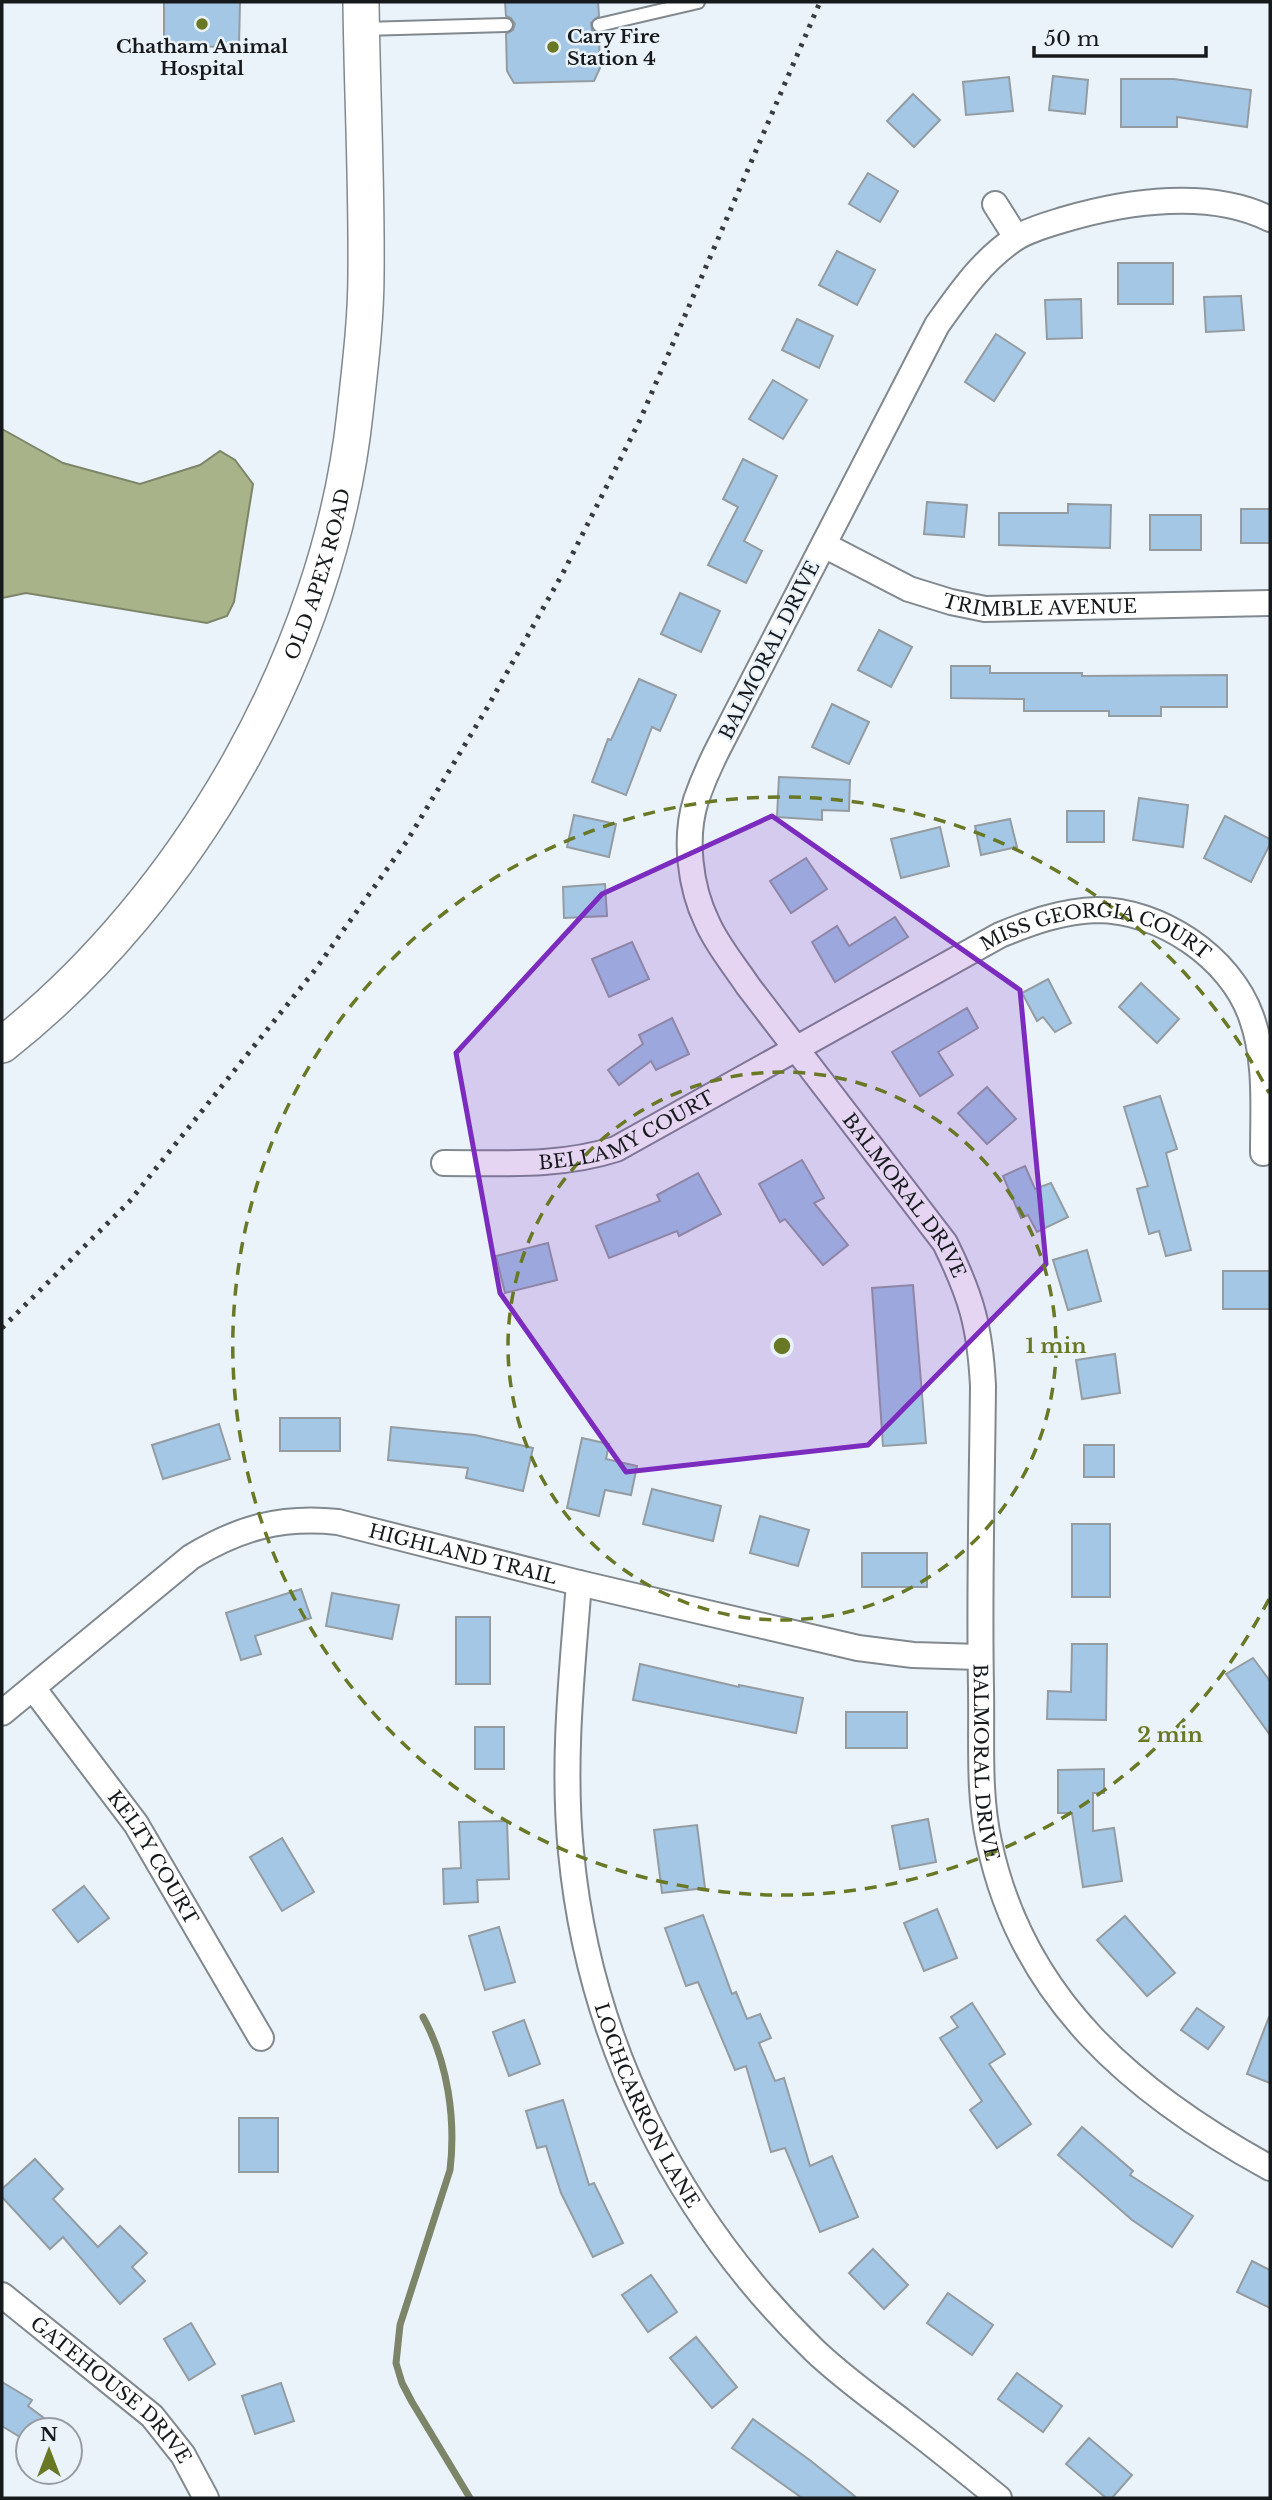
<svg xmlns="http://www.w3.org/2000/svg" width="1272" height="2500" font-family="'Libre Baskerville',serif">
  <style>
    .water { fill: #a9b38a; stroke: #7d8569; stroke-width: 2 }
    .lines { fill: none; stroke-linecap: round; stroke-linejoin: round }
    .stream { stroke: #7d8569; stroke-width: 7 }
    .building { fill: #a4c7e5; stroke: #949ca2; stroke-width: 2 }
    .lane-casing { stroke: #81898f; stroke-width: 16 }
    .street-casing { stroke: #81898f; stroke-width: 28 }
    .secondary-casing { stroke: #81898f; stroke-width: 38 }
    .lane { stroke: #fff; stroke-width: 12 }
    .street { stroke: #fff; stroke-width: 24 }
    .secondary { stroke: #fff; stroke-width: 35 }
    .rail { stroke: #373b3e; stroke-width: 5; stroke-dasharray: 3.5 7; stroke-linecap: butt }
    .marked { fill: #7b2cbf; fill-opacity: 0.2; stroke: #7b2cbf; stroke-width: 5; stroke-linejoin: round }
    .ring { fill: none; stroke: #697825; stroke-width: 3.5; stroke-dasharray: 12 9 }
    .poi-dot { fill: #697825; stroke: #eaf3fa; stroke-width: 2.5 }
    .labels { text-anchor: middle; stroke-width: 5; stroke-linejoin: round; paint-order: stroke }
    .poi-label { font-size: 19px; font-weight: bold; fill: #171a1d; stroke: #eaf3fa; text-anchor: start }
    .street-label { font-size: 19px; fill: #171a1d; stroke: #eaf3fa }
    .centre { fill: #697825; stroke: #eaf3fa; stroke-width: 3.5 }
    .ring-label { font-size: 21px; text-anchor: middle; font-weight: bold; fill: #697825; stroke: #eaf3fa; stroke-width: 5; stroke-linejoin: round; paint-order: stroke }
  </style>
  <rect width="100%" height="100%" fill="#eaf3fa"/>
  <path class="water" d="M2,429L63,463L140,484L200,465L220,451L235,460L253,484L234,602L227,616L207,623L26,593L2,598Z"/>
  <g class="lines">
    <path class="stream" d="M423,2017C448,2062 456,2120 450,2170L400,2325L396,2363L402,2383L412,2402L470,2498"/>
  </g>
  <g class="building">
    <path d="M164,2H240L239,47L164,46Z"/>
    <path d="M505,2H598L599,16L591,23L592,30L599,34L600,68L594,81L514,83L507,71L506,34L513,30L515,24L511,18L506,16Z"/>
    <path d="M1053,76L1088,80L1085,114L1049,110Z"/>
    <path d="M1009,77L1013,111L966,115L963,82Z"/>
    <path d="M1121,79H1174L1251,90L1247,127L1177,117V127H1121Z"/>
    <path d="M913,94L940,120L914,147L887,121Z"/>
    <path d="M868,173L898,191L880,222L849,204Z"/>
    <path d="M837,251L875,270L857,305L819,285Z"/>
    <rect x="1118" y="263" width="55" height="41"/>
    <path d="M1241,296L1244,330L1206,332L1204,297Z"/>
    <path d="M1081,299L1082,338L1047,339L1045,300Z"/>
    <path d="M797,319L833,336L819,368L782,350Z"/>
    <path d="M996,334L1025,353L994,401L965,382Z"/>
    <path d="M773,380L807,400L783,439L749,419Z"/>
    <path d="M743,459L777,476L744,541L762,551L746,583L708,565L738,507L723,499Z"/>
    <path d="M927,502L967,505L964,537L924,534Z"/>
    <path d="M1068,504L1111,505L1110,548L999,545V513H1068Z"/>
    <rect x="1241" y="509" width="29" height="34"/>
    <rect x="1150" y="515" width="51" height="35"/>
    <path d="M680,593L720,611L701,652L661,634Z"/>
    <path d="M879,630L912,647L891,687L858,670Z"/>
    <path d="M951,666H990V673H1082V676L1227,675V707H1161V716H1109V711H1024V699L951,698Z"/>
    <path d="M639,679L676,695L660,731L652,727L626,795L592,782L608,739L611,740Z"/>
    <path d="M832,704L869,722L849,764L812,747Z"/>
    <path d="M779,777L850,780L849,811L822,810V820L777,817Z"/>
    <path d="M1139,798L1188,805L1183,847L1133,840Z"/>
    <rect x="1067" y="811" width="37" height="31"/>
    <path d="M574,815L616,824L609,857L567,847Z"/>
    <path d="M1225,816L1270,839V844L1251,882L1204,858Z"/>
    <path d="M1010,819L1017,847L981,855L975,826Z"/>
    <path d="M940,827L949,866L901,878L891,839Z"/>
    <path d="M806,858L827,889L791,913L770,881Z"/>
    <path d="M605,884L607,916L564,918L563,887Z"/>
    <path d="M895,917L908,937L835,982L812,942L837,926L849,946Z"/>
    <path d="M632,942L649,979L609,997L592,959Z"/>
    <path d="M1048,979L1071,1023L1055,1032L1043,1017L1037,1021L1022,993Z"/>
    <path d="M1141,983L1179,1019L1157,1043L1119,1007Z"/>
    <path d="M967,1008L978,1028L938,1052L953,1075L920,1096L892,1052Z"/>
    <path d="M672,1018L689,1054L656,1070L651,1061L619,1085L608,1070L643,1044L639,1035Z"/>
    <path d="M987,1087L1016,1119L987,1144L958,1113Z"/>
    <path d="M1160,1096L1177,1149L1166,1153L1191,1250L1166,1256L1159,1231L1149,1234L1137,1189L1148,1186L1124,1107Z"/>
    <path d="M802,1160L824,1198L814,1203L848,1245L823,1265L785,1219L780,1222L759,1184Z"/>
    <path d="M1025,1166L1035,1189L1051,1183L1068,1217L1037,1232L1028,1215L1021,1218L1003,1176Z"/>
    <path d="M698,1173L721,1214L679,1236L677,1231L609,1258L596,1226L660,1201L657,1195Z"/>
    <path d="M548,1243L557,1280L505,1293L496,1256Z"/>
    <path d="M1087,1250L1101,1301L1068,1310L1053,1260Z"/>
    <rect x="1223" y="1271" width="47" height="38"/>
    <path d="M913,1285L926,1443L883,1446L872,1288Z"/>
    <path d="M1115,1354L1120,1393L1082,1399L1076,1360Z"/>
    <rect x="280" y="1418" width="60" height="33"/>
    <path d="M219,1424L230,1459L163,1479L152,1445Z"/>
    <path d="M391,1427L475,1435L533,1448L523,1491L466,1478L468,1468L388,1460Z"/>
    <path d="M582,1438L609,1444L606,1459L637,1466L631,1495L605,1490L599,1516L567,1508Z"/>
    <rect x="1084" y="1445" width="30" height="32"/>
    <path d="M652,1489L721,1506L713,1541L643,1524Z"/>
    <path d="M760,1516L809,1530L798,1566L750,1553Z"/>
    <rect x="1072" y="1524" width="38" height="73"/>
    <rect x="862" y="1553" width="65" height="34"/>
    <path d="M301,1589L311,1618L255,1636L261,1654L241,1660L226,1613Z"/>
    <path d="M332,1593L399,1605L392,1639L326,1626Z"/>
    <rect x="456" y="1617" width="34" height="67"/>
    <path d="M1072,1644H1107L1106,1720L1047,1719L1048,1691L1071,1692Z"/>
    <path d="M1253,1658L1270,1681V1735L1226,1674Z"/>
    <path d="M640,1664L739,1687V1685L803,1698L796,1733L633,1700Z"/>
    <rect x="846" y="1712" width="61" height="36"/>
    <rect x="475" y="1727" width="29" height="42"/>
    <path d="M1104,1769V1793H1093V1831L1114,1828L1122,1881L1083,1887L1072,1813H1058V1770Z"/>
    <path d="M928,1819L936,1862L900,1869L892,1826Z"/>
    <path d="M507,1821L509,1879L477,1880L478,1902L444,1904L443,1869L461,1868L459,1822Z"/>
    <path d="M697,1825L705,1888L662,1893L654,1830Z"/>
    <path d="M282,1838L314,1892L282,1911L250,1857Z"/>
    <path d="M84,1886L109,1918L78,1942L53,1910Z"/>
    <path d="M937,1909L957,1958L924,1971L904,1923Z"/>
    <path d="M703,1915L732,1994L736,1992L747,2019L760,2014L771,2038L759,2043L775,2081L784,2078L810,2166L832,2156L858,2217L820,2232L785,2148L771,2152L746,2066L735,2070L698,1982L686,1986L665,1928Z"/>
    <path d="M1125,1916L1175,1973L1147,1996L1097,1940Z"/>
    <path d="M499,1927L515,1982L485,1990L469,1936Z"/>
    <path d="M972,2003L1005,2054L989,2064L1031,2124L997,2148L970,2110L982,2101L940,2038L958,2027L951,2017Z"/>
    <path d="M1197,2008L1224,2027L1208,2049L1181,2030Z"/>
    <path d="M1269,2017H1270V2083L1247,2074Z"/>
    <path d="M524,2020L540,2064L509,2076L493,2032Z"/>
    <path d="M563,2100L589,2185L594,2183L623,2243L593,2257L561,2193L546,2146L537,2148L526,2111Z"/>
    <rect x="239" y="2118" width="39" height="54"/>
    <path d="M1082,2127L1133,2171L1130,2175L1193,2216L1172,2247L1132,2220L1058,2155Z"/>
    <path d="M35,2159L63,2189L53,2199L98,2247L120,2226L147,2253L132,2267L145,2281L120,2304L63,2237L50,2249L2,2197V2189Z"/>
    <path d="M873,2249L908,2285L884,2309L849,2273Z"/>
    <path d="M1252,2261L1270,2270V2308L1237,2292Z"/>
    <path d="M651,2275L677,2312L648,2332L622,2295Z"/>
    <path d="M948,2293L993,2325L972,2355L927,2323Z"/>
    <path d="M191,2323L215,2364L189,2380L164,2339Z"/>
    <path d="M696,2337L737,2387L712,2408L670,2358Z"/>
    <path d="M1017,2373L1062,2406L1043,2432L998,2399Z"/>
    <path d="M2,2382L32,2400L28,2406L60,2430H28V2442L2,2426Z"/>
    <path d="M281,2383L294,2421L255,2434L242,2396Z"/>
    <path d="M753,2419L811,2461L857,2498H802L732,2448Z"/>
    <path d="M1089,2438L1132,2475L1112,2498H1106L1066,2464Z"/>
  </g>
  <g class="lines">
    <defs>
      <g id="lane">
        <path d="M599,25L698,2"/>
        <path d="M363,29L506,25"/>
      </g>
      <g id="street">
        <path d="M995,204L1016,237"/>
        <path id="s1" d="M1270,219C1210,189 1128,201 1066,219C1050,224 1030,229 1016,238C983,259 959,294 937,325L722,741C712,760 703,780 696,800C684,838 690,887 707,922C717,945 734,965 748,986L945,1243C971,1296 980,1326 983,1386C982,1487 979,1588 981,1688C982,1739 978,1793 989,1842C1022,2000 1135,2094 1270,2168"/>
        <path id="s2" d="M824,545L909,589L951,602L985,609L1270,603"/>
        <path id="s3" d="M444,1163C502,1163 560,1167 616,1149L1000,935C1032,922 1062,911 1097,910C1160,910 1230,957 1251,1016C1267,1060 1263,1107 1263,1153"/>
        <path id="s4" d="M579,1583C572,1672 562,1762 571,1852C589,2042 677,2217 814,2350C841,2376 872,2398 902,2421C935,2446 967,2472 999,2498"/>
        <path id="s5" d="M33,1688L136,1824L261,2038"/>
        <path id="s6" d="M2,1713L191,1557C239,1528 281,1516 338,1522L579,1583L858,1648L913,1655L980,1657"/>
        <path id="s7" d="M2,2295L152,2416L183,2455L206,2498"/>
      </g>
      <g id="secondary">
        <path id="s8" d="M2,1045C189,898 330,650 355,413C360,367 366,320 366,274C367,183 362,93 361,2"/>
      </g>
    </defs>
    <use href="#lane" class="lane-casing"/>
    <use href="#street" class="street-casing"/>
    <use href="#secondary" class="secondary-casing"/>
    <use href="#lane" class="lane"/>
    <use href="#street" class="street"/>
    <use href="#secondary" class="secondary"/>
    <path class="rail" d="M2,1328L129,1202L315,970L407,841L487,708L564,571L640,420L820,2"/>
  </g>
  <path class="marked" d="M772,816L1020,990L1046,1264L868,1445L626,1472L500,1293L456,1053L602,894Z"/>
  <g class="ring">
    <circle cx="782" cy="1346" r="274"/>
    <path d="M1269 1599A549 549 0 1 1 1269 1093"/>
  </g>
  <g class="poi-dot">
    <circle cx="202" cy="24" r="7"/>
    <circle cx="553" cy="47" r="7"/>
  </g>
  <g class="labels">
    <g class="poi-label">
      <text x="567" y="43">Cary Fire<tspan x="567" dy="22">Station 4</tspan></text>
      <text x="202" y="53" text-anchor="middle">Chatham Animal<tspan x="202" dy="22">Hospital</tspan></text>
    </g>
    <g class="street-label">
      <text dy="7" stroke="none"><textPath href="#s8" startOffset="576">OLD APEX ROAD</textPath></text>
      <text dy="7" stroke="none"><textPath href="#s2" startOffset="229">TRIMBLE AVENUE</textPath></text>
      <text transform="translate(769 650) rotate(-63)" y="7">BALMORAL DRIVE</text>
      <text dy="7" stroke="none"><textPath href="#s3" startOffset="714">MISS GEORGIA COURT</textPath></text>
      <text dy="7" stroke="none"><textPath href="#s3" startOffset="189">BELLAMY COURT</textPath></text>
      <text dy="7" stroke="none"><textPath href="#s1" startOffset="1376">BALMORAL DRIVE</textPath></text>
      <text dy="7" stroke="none"><textPath href="#s6" startOffset="528">HIGHLAND TRAIL</textPath></text>
      <text dy="7" stroke="none"><textPath href="#s1" startOffset="1964">BALMORAL DRIVE</textPath></text>
      <text dy="7" stroke="none"><textPath href="#s5" startOffset="208">KELTY COURT</textPath></text>
      <text dy="7" stroke="none"><textPath href="#s4" startOffset="536">LOCHCARRON LANE</textPath></text>
      <text dy="7" stroke="none"><textPath href="#s7" startOffset="145">GATEHOUSE DRIVE</textPath></text>
    </g>
  </g>
  <circle cx="782" cy="1346" r="10" class="centre"/>
  <g class="ring-label">
    <text x="1056" y="1353">1 min</text>
    <text x="1170" y="1742">2 min</text>
  </g>
  <rect width="1272" height="2500" fill="none" stroke="#171a1d" stroke-width="7"/>
  <g transform="translate(49 2451)"><circle r="33" fill="#eaf3fa" stroke="#969ca2" stroke-width="2"/>
  <path d="M0-5L12 26L0 18L-12 26Z" fill="#697825"/>
  <text y="-10" font-size="19" font-weight="bold" text-anchor="middle" fill="#171a1d">N</text>
  </g>
  <path d="M1034 46v10h172v-10" fill="none" stroke="#171a1d" stroke-width="3.5"/>
  <text x="1044" y="46" font-size="21" fill="#171a1d" stroke="#eaf3fa" stroke-width="5" paint-order="stroke">50 m</text>
</svg>
